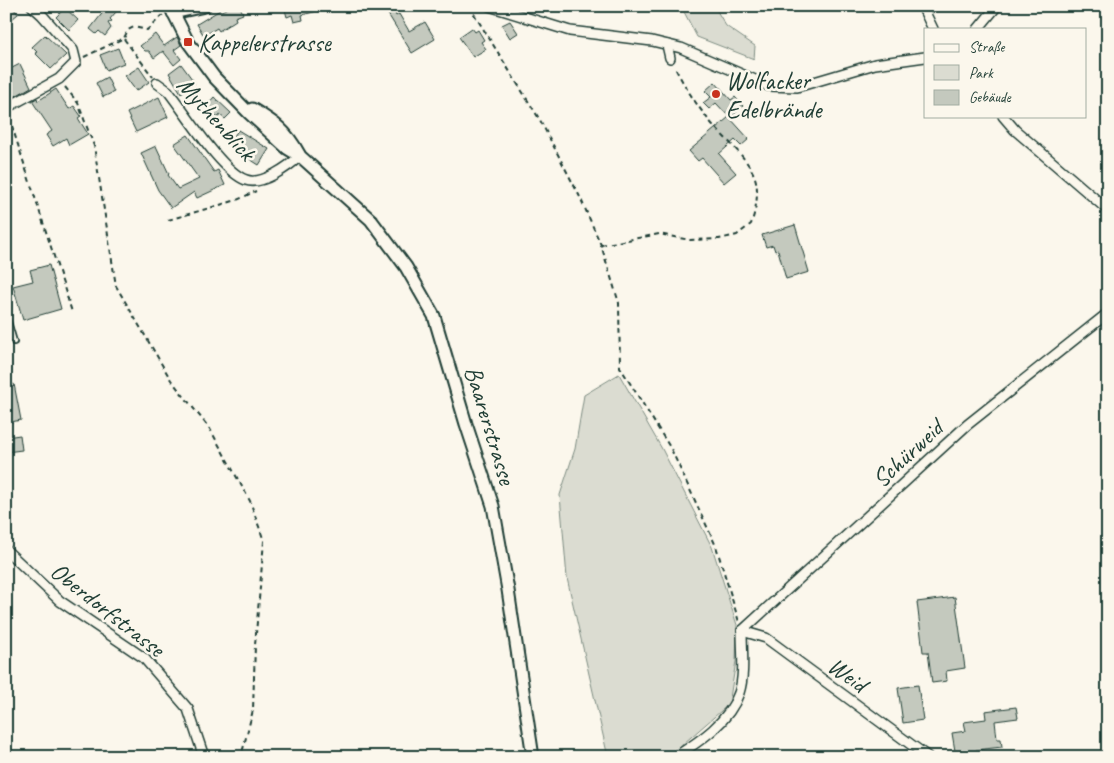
<svg xmlns="http://www.w3.org/2000/svg" width="1114" height="763" font-family="Caveat,sans-serif">
  <style>
    .green { fill: #dbdcd1; stroke: #7d8c82 }
    .building { fill: #c4c9be; stroke: #1f3d34 }
    .lines { fill: none; stroke-linecap: round; stroke-linejoin: round }
    .service-casing { stroke: #1f3d34; stroke-width: 8 }
    .minor-casing { stroke: #1f3d34; stroke-width: 12 }
    .tertiary-casing { stroke: #1f3d34; stroke-width: 15 }
    .path { stroke: #1f3d34; stroke-width: 2; stroke-dasharray: 5 4; stroke-linecap: butt }
    .service { stroke: #fbf7ec; stroke-width: 4.5 }
    .minor { stroke: #fbf7ec; stroke-width: 9 }
    .tertiary { stroke: #fbf7ec; stroke-width: 11 }
    .poi-dot { fill: #c8321e; stroke: #fbf7ec; stroke-width: 2 }
    .labels { text-anchor: middle; stroke-width: 5; stroke-linejoin: round; paint-order: stroke }
    .poi-label { font-size: 25px; fill: #1f3d34; stroke: #fbf7ec; text-anchor: start }
    .street-label { font-size: 25px; fill: #1f3d34; stroke: #fbf7ec }
  </style>
  <rect width="100%" height="100%" fill="#fbf7ec"/>
  <filter id="ink" filterUnits="userSpaceOnUse"><feTurbulence type="fractalNoise" baseFrequency=".02" numOctaves="2"/><feDisplacementMap in="SourceGraphic" scale="10" xChannelSelector="R" yChannelSelector="G"/><feConvolveMatrix kernelMatrix="1 2 1 2 8 2 1 2 1" color-interpolation-filters="sRGB"/></filter>
  <g filter="url(#ink)">
    <g class="green">
      <path d="M681,6H714L726,26L755,46L754,59L697,37Z"/>
      <path d="M619,374L662,449L712,547L737,625L736,661L729,704L668,757H608L567,578L560,495L575,449L584,395Z"/>
    </g>
    <g class="building">
      <path d="M6,6H12L18,14L6,24Z"/>
      <path d="M108,6H121L110,19L112,21L108,23L111,28L105,36L99,31L96,34L90,29Z"/>
      <path d="M233,6H240L243,14L235,17L236,20L219,31L217,28L204,36L197,24L220,10L221,11Z"/>
      <path d="M284,6H325V9L302,15L303,20L294,22L292,15L287,17Z"/>
      <path d="M383,6H393L396,16L399,14L409,31L425,22L435,39L412,53Z"/>
      <path d="M65,8L78,20L69,30L56,17Z"/>
      <path d="M510,21L518,33L510,38L502,25Z"/>
      <path d="M472,28L475,32L478,30L484,40L481,42L486,49L473,57L459,37Z"/>
      <path d="M155,34L164,46L177,37L181,45L174,50L181,59L174,65L163,51L154,58L149,51H145L140,46Z"/>
      <path d="M45,35L66,55L51,69L35,53L37,52L32,47Z"/>
      <path d="M118,48L124,63L106,70L100,55Z"/>
      <path d="M20,64L31,87L14,97L6,83V71Z"/>
      <path d="M181,64L195,83L181,93L169,73Z"/>
      <path d="M139,67L149,82L136,91L125,76Z"/>
      <path d="M107,77L114,92L103,97L96,83Z"/>
      <path d="M715,82L731,100L735,97L743,106L730,118L749,139L741,146L735,140L719,154L736,173L724,183L702,158L698,161L689,151L729,117L716,103L709,109L703,103L711,97L705,91Z"/>
      <path d="M56,89L69,109L74,106L81,116L78,118L88,134L69,145L66,138L53,146L46,135L52,131L32,101L37,98L38,101Z"/>
      <path d="M159,97L168,117L136,132L127,113Z"/>
      <path d="M214,97L231,113L225,119L220,115L218,118L206,106Z"/>
      <path d="M238,130L269,149L259,165L228,145Z"/>
      <path d="M188,135L214,172L218,170L225,185L197,198L194,192L171,208L158,190L141,153L156,146L169,174L168,175L178,189L199,179L174,144Z"/>
      <path d="M795,225L809,272L786,279L778,250L775,251L773,245L766,247L762,235Z"/>
      <path d="M49,265L61,309L23,320L13,286L33,281L30,270Z"/>
      <path d="M14,384L21,420L6,423V386Z"/>
      <path d="M20,435L22,450L6,452V437Z"/>
      <path d="M955,597L965,668L946,671L947,681L932,683L928,652H923L917,602Z"/>
      <path d="M918,685L923,720L903,723L898,688Z"/>
      <path d="M1016,707L1018,718L995,721L997,739H1001L1002,747L976,750V755L956,757L952,733L966,731L964,722L986,719L985,711Z"/>
    </g>
    <g class="lines">
      <defs>
        <path id="service" d="M6,315L14,342"/>
        <g id="minor">
          <path d="M489,6L570,31L652,41L681,48L769,86L797,87L875,64L925,57"/>
          <path d="M922,6L933,29"/>
          <path d="M978,29L997,6"/>
          <path d="M667,45L670,58"/>
          <path d="M157,83L168,91C185,112 221,171 246,180C262,186 289,166 300,156"/>
          <path d="M6,108L59,79L76,62L73,50L42,15L32,6"/>
          <path d="M1003,116L1015,130L1108,210"/>
          <path d="M6,550L60,601L144,658L188,709L204,757"/>
          <path d="M742,631L967,425L1108,313"/>
          <path d="M742,631L766,638L928,757"/>
          <path d="M675,757C700,741 729,722 739,693C745,674 742,651 742,631"/>
        </g>
        <g id="tertiary">
          <path d="M170,6L188,42L214,77L249,113L287,148L300,156L371,220L406,267L434,316L466,424L493,506L508,590L533,757"/>
          <path d="M173,13L205,6"/>
          <path d="M252,109C275,123 286,130 299,154"/>
        </g>
      </defs>
      <use href="#service" class="service-casing"/>
      <use href="#minor" class="minor-casing"/>
      <use href="#tertiary" class="tertiary-casing"/>
      <g class="path">
        <path d="M469,6L540,120L580,197L601,245L619,303L620,367L671,449L716,546L739,622"/>
        <path d="M124,39L153,77"/>
        <path d="M84,57L124,38L128,30L134,27L147,30L163,15"/>
        <path d="M65,87L78,103L94,146L116,286L171,380L210,429L250,501L264,541L255,645L253,710L241,757"/>
        <path d="M9,117L72,312"/>
        <path d="M168,220L237,200L256,191"/>
        <path d="M601,245L659,234L690,240L719,239L737,235L751,224C756,210 760,189 754,175C745,155 726,140 712,124C697,106 685,87 674,66"/>
      </g>
      <use href="#service" class="service"/>
      <use href="#minor" class="minor"/>
      <use href="#tertiary" class="tertiary"/>
    </g>
  </g>
  <g class="poi-dot">
    <rect x="183" y="37" width="10" height="10" rx="2.5"/>
    <circle cx="716" cy="94" r="5"/>
  </g>
  <g class="labels">
    <g class="poi-label">
      <text x="198" y="51">Kappelerstrasse</text>
      <text x="726" y="89">Wolfacker<tspan x="726" dy="29">Edelbrände</tspan></text>
    </g>
    <g class="street-label">
      <text transform="translate(217 118) rotate(48)" y="9">Mythenblick</text>
      <text transform="translate(491 425) rotate(73)" y="9">Baarerstrasse</text>
      <text transform="translate(907 453) rotate(-43)" y="9">Schürweid</text>
      <text transform="translate(108 609) rotate(38)" y="9">Oberdorfstrasse</text>
      <text transform="translate(848 674) rotate(36)" y="9">Weid</text>
    </g>
  </g>
  <rect width="1114" height="763" fill="none" stroke="#fbf7ec" stroke-width="25"/>
  <rect x="12" y="12" width="1089" height="738" fill="none" stroke="#1f3d34" stroke-width="2" filter="url(#ink)"/>
  <rect x="924" y="28" width="162" height="90" fill="#fbf7ec" stroke="#a3ada2"/>
  <rect x="934" y="44" width="25" height="8" fill="#fbf7ec" stroke="#a3ada2"/>
  <text x="969" y="52" font-size="15" fill="#1f3d34">Straße</text>
  <rect x="934" y="65" width="25" height="15" fill="#dbdcd1" stroke="#a3ada2"/>
  <text x="969" y="78" font-size="15" fill="#1f3d34">Park</text>
  <rect x="934" y="90" width="25" height="15" fill="#c4c9be" stroke="#a3ada2"/>
  <text x="969" y="102" font-size="15" fill="#1f3d34">Gebäude</text>
</svg>
